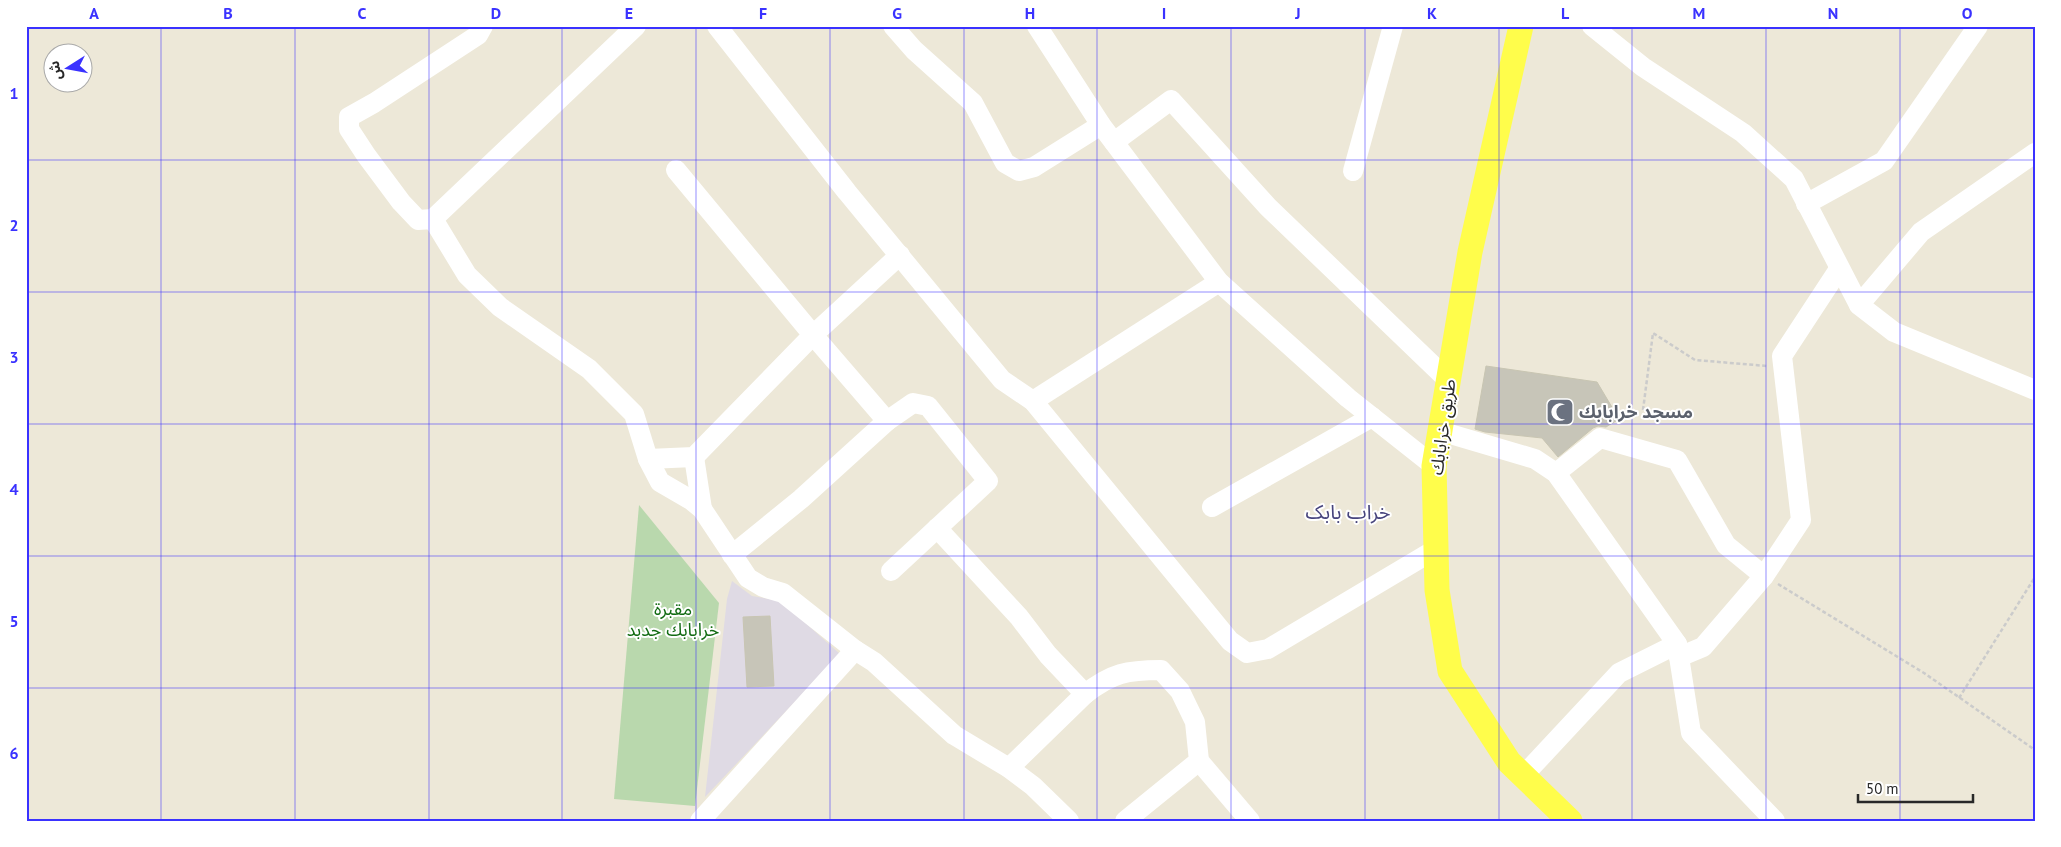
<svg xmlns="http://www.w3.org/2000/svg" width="2061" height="847" font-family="'PT Sans','Noto Sans Arabic',sans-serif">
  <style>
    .industrial { fill: #dfdae4 }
    .cemetery { fill: #b9d8ad }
    .building { fill: #c7c5b8; stroke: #c8c5b2 }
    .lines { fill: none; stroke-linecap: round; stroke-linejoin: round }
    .path { stroke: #cbcbcb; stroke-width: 2.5; stroke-dasharray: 4 2.5; stroke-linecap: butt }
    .minor { stroke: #fff; stroke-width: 20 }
    .major { stroke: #fffd4b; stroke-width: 25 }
    .grid { fill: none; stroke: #3a32ff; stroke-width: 1; stroke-opacity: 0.55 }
    .labels { text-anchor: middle; stroke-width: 4; stroke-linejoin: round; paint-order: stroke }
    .worship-label { font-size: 18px; font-weight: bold; fill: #5b616d; stroke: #fff; text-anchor: start }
    .street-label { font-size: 18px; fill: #282828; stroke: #fff }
    .park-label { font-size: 18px; fill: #126b13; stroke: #fff }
    .quarter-label { font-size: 20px; fill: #47447d; stroke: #fff }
    .neatline { fill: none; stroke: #3a32ff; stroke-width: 2 }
    .grid-label { font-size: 16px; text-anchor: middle; font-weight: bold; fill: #3a32ff }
  </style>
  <rect width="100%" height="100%" fill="#ede8d8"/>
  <path class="industrial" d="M732,581L752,596L781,601L840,654L705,797L727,599Z"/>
  <path class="cemetery" d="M639,505L719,603L695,806L614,799Z"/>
  <g class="building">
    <path d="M1486,366L1597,382L1619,419L1606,427L1598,426L1593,428L1558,457L1542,438L1485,432L1475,429Z"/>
    <path d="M770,616L774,686L747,687L743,617Z"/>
  </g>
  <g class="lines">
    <g class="path">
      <path d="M1643,410L1653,333L1695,360L1767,366"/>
      <path d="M1778,584L1924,673L2035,750"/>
      <path d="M1959,698L2035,577"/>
    </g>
    <g class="minor">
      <path d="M483,26L478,35L374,103L349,117V129L366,155L401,202L418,220L433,219L636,26"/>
      <path d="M717,26L847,192L1002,380L1033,401L1230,641L1247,653L1268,649L1436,549"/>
      <path d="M893,26L914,50L973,103L1005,163L1019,171L1034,167L1101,125"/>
      <path d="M1037,26L1101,125L1219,282L1348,398L1434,466"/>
      <path d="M1592,26L1643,67L1743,133L1794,179L1859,305L1894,332L2035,390"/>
      <path d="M1114,142L1171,100L1268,207L1449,381"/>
      <path d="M1353,171L1393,26"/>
      <path d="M1806,204L1884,161L1978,26"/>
      <path d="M433,219L467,275L500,307L589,369L634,414L648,459L660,482L691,500L702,509L748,578L763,587L783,593L855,650L874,662L954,735L1009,768L1033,786L1069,821"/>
      <path d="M1859,305L1921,232L2035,153"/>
      <path d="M1033,401L1219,282"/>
      <path d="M887,421L913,403L928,406L988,481L891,571"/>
      <path d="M1440,431L1535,459L1556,473L1677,644L1691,733L1775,821"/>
      <path d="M694,457L702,509"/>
      <path d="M648,459L694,457L813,335L676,170"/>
      <path d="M1556,473L1600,438L1677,460L1726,545L1764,576"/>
      <path d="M1212,507L1372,417"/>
      <path d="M937,528L1019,617L1048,655L1085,694C1112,673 1127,670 1161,670L1180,691L1195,722L1199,761L1125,821"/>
      <path d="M732,555L801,499L887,421L813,335L900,255"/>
      <path d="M1679,657L1703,647L1764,576L1801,520L1782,356L1839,269"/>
      <path d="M1199,761L1250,821"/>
      <path d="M1009,768L1085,694"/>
      <path d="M1523,776L1619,673L1677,644"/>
      <path d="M700,821L855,650"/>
    </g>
    <path class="major" d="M1521,26L1470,252L1434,466L1437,590L1450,671L1509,762L1570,821"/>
  </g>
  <path class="grid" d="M161,26V821M295,26V821M429,26V821M562,26V821M696,26V821M830,26V821M964,26V821M1097,26V821M1231,26V821M1365,26V821M1499,26V821M1632,26V821M1766,26V821M1900,26V821M26,160H2035M26,292H2035M26,424H2035M26,556H2035M26,688H2035"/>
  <defs>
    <symbol id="mosque-square" viewBox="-11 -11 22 22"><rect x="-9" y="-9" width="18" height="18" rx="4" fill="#6b7280" stroke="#fff"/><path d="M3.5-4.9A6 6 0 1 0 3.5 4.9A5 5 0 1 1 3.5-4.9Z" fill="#fff"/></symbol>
  </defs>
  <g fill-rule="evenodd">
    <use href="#mosque-square" x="1544" y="396" width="32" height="32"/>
  </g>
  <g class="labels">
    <g class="worship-label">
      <text x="1579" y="418">مسجد خرابابك</text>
    </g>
    <g class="street-label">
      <text transform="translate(1443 427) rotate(-82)" y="6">طريق خرابابك</text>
    </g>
    <g class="park-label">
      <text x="673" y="615">مقبرة<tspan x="673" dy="21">خرابابك جدبد</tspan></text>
    </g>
    <g class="quarter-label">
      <text x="1348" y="519">خراب بابک</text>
    </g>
  </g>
  <rect width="2061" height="847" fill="none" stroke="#ffffff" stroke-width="55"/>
  <g transform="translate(68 68) rotate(259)"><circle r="24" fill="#ffffff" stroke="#a9a9a9"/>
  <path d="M0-4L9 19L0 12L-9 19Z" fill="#3a32ff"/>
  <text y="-8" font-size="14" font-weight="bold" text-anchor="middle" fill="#282828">ش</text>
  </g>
  <path d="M1858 794v8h115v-8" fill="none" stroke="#282828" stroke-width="2.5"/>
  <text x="1866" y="794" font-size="15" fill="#282828" stroke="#ffffff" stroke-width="4" paint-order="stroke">50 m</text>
  <rect x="28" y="28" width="2006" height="792" class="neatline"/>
  <g class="grid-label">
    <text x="94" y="19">A</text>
    <text x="228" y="19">B</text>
    <text x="362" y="19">C</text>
    <text x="496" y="19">D</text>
    <text x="629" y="19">E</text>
    <text x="763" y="19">F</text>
    <text x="897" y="19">G</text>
    <text x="1030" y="19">H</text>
    <text x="1164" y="19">I</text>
    <text x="1298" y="19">J</text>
    <text x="1432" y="19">K</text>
    <text x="1565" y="19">L</text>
    <text x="1699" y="19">M</text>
    <text x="1833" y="19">N</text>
    <text x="1967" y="19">O</text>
    <text x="14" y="99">1</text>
    <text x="14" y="231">2</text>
    <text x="14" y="363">3</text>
    <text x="14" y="495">4</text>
    <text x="14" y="627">5</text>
    <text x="14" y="759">6</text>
  </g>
</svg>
